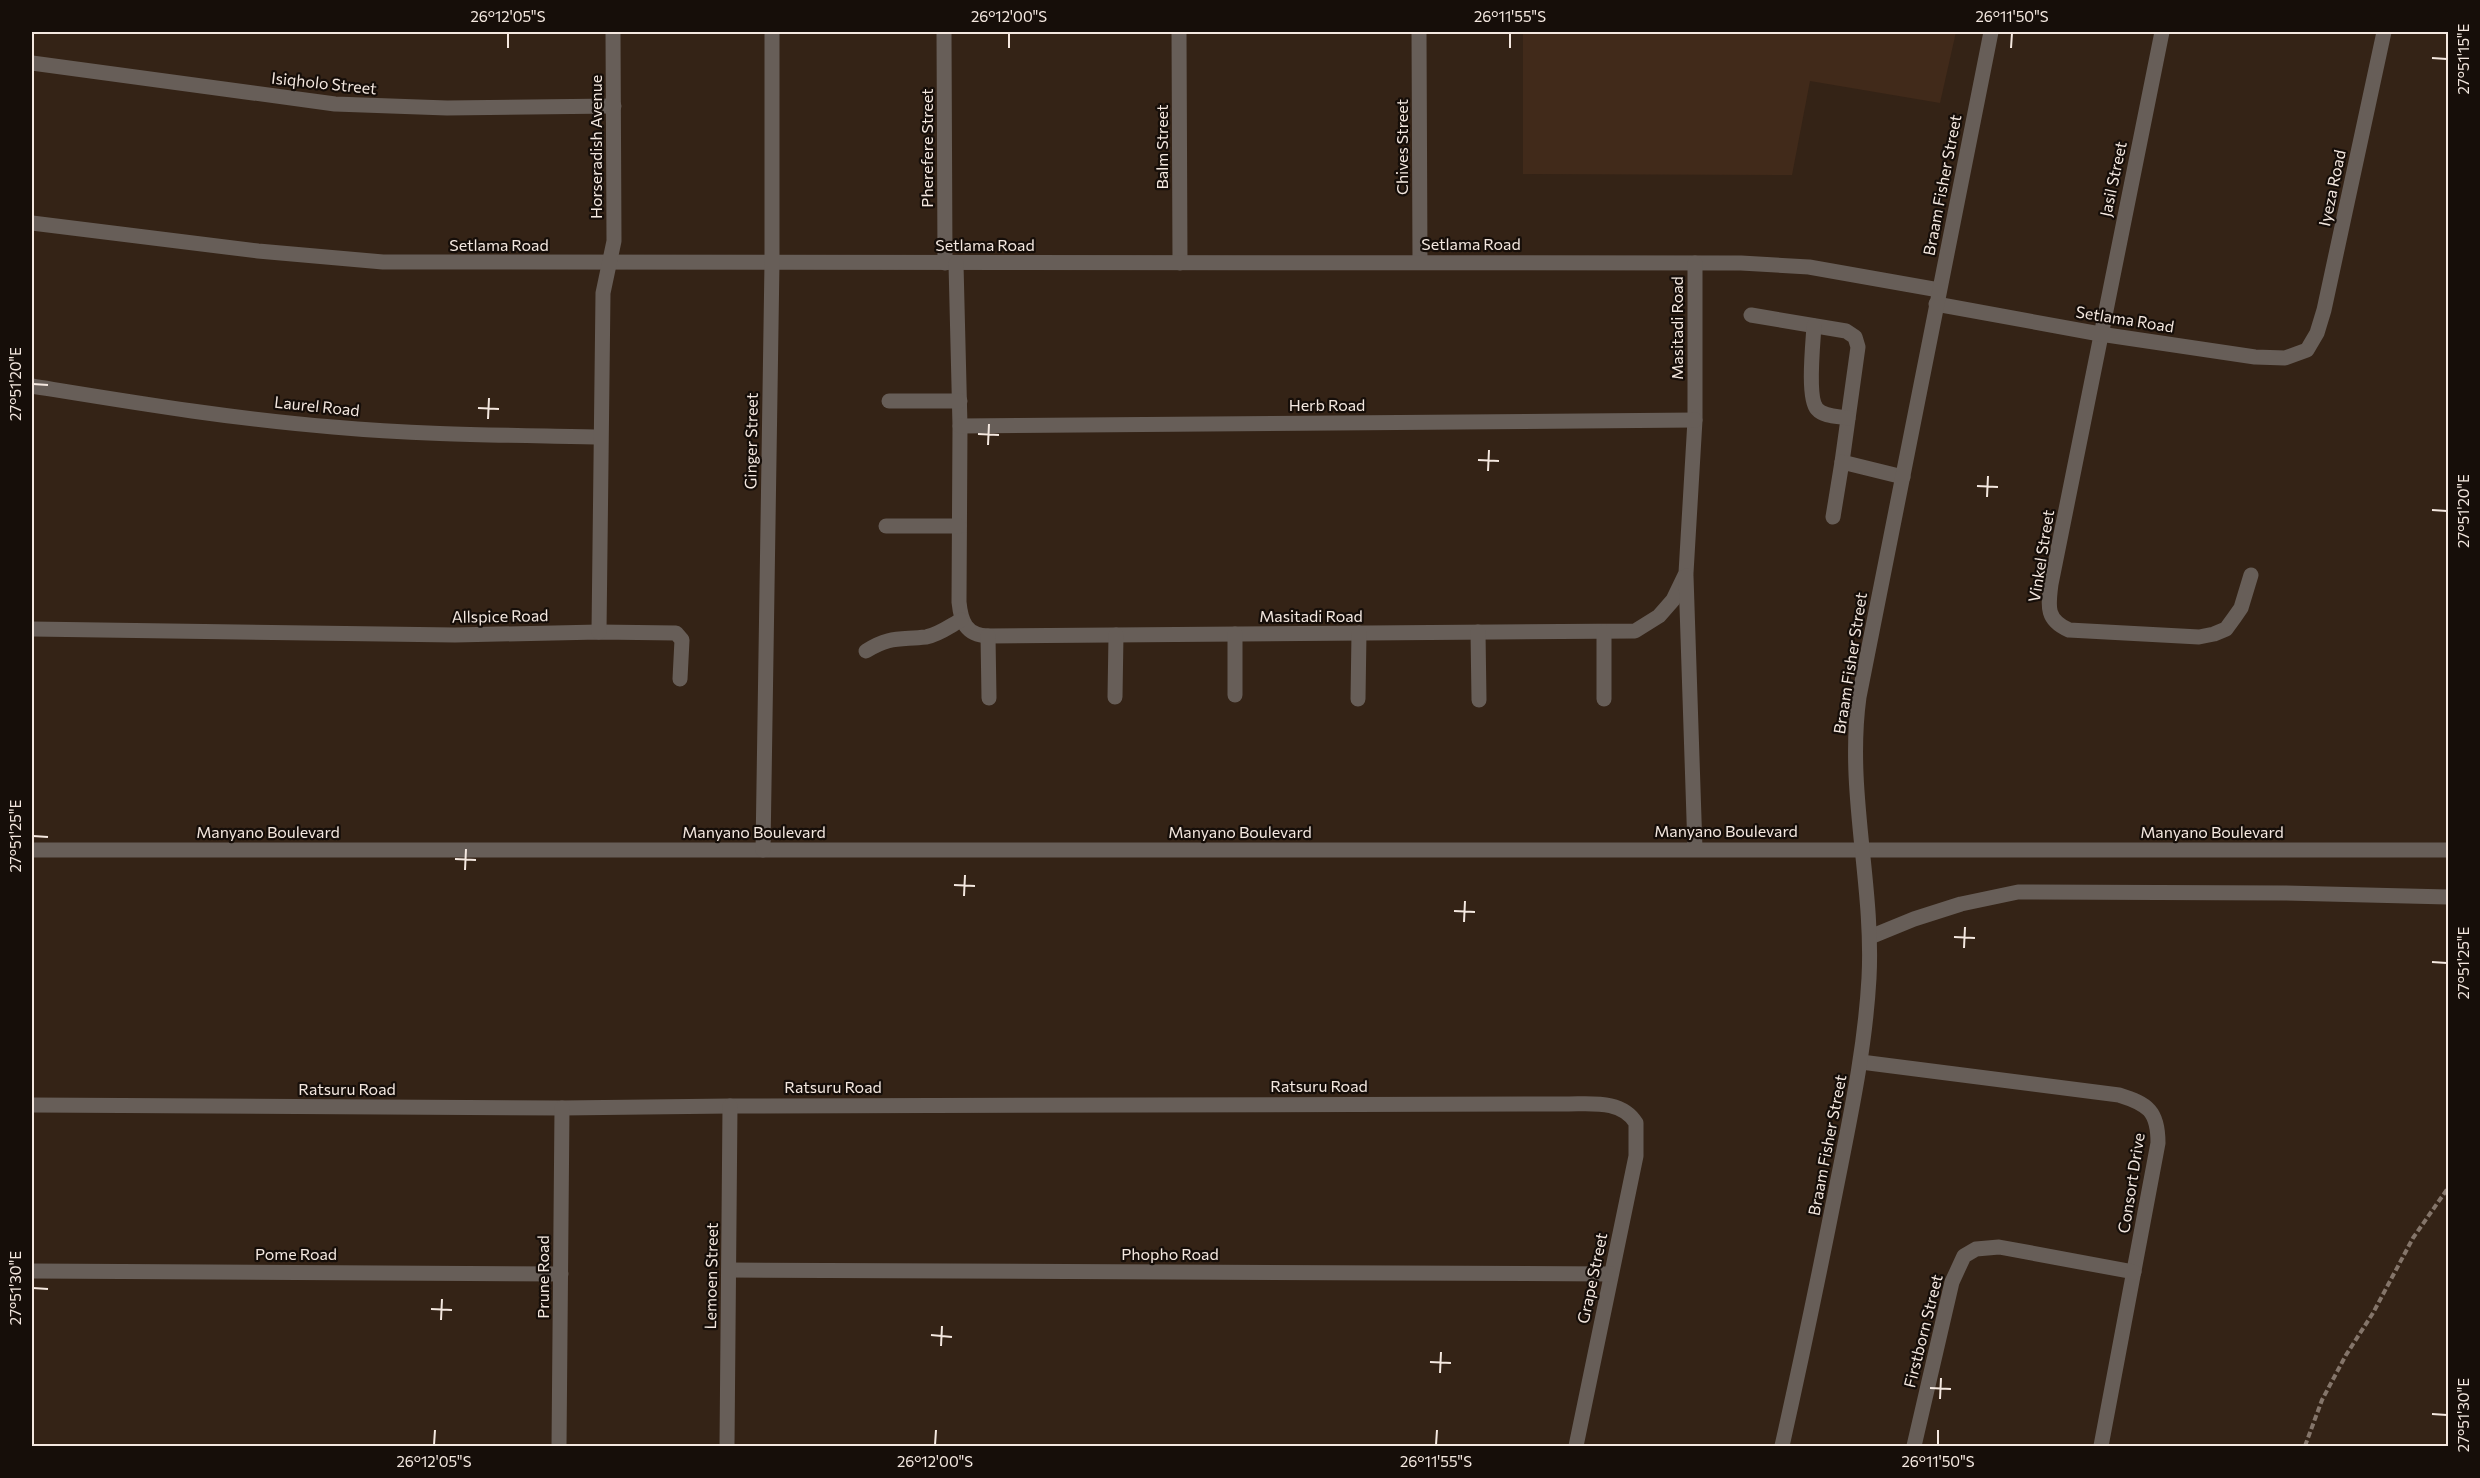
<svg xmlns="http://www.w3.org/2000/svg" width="2480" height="1478" font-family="Commissioner,sans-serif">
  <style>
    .built { fill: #412a1a }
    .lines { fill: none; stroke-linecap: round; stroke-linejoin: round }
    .path { stroke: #84756a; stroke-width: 4; stroke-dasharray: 6 3; stroke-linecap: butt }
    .minor { stroke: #675e58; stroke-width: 15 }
    .ticks { fill: none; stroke: #f4e8e0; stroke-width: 2 }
    .labels { text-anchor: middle; stroke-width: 4.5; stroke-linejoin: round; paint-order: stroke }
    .street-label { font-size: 16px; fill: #f4e8e0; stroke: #160e09 }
    .neatline { fill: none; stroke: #f4e8e0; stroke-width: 2 }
    .ticks-label { font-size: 15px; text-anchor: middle; fill: #f4e8e0 }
  </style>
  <rect width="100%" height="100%" fill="#342316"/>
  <path class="built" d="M1523,32H1956L1940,103L1810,81L1792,175L1523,174Z"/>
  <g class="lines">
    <path class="path" d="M2305,1446L2322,1400L2346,1355L2373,1313L2413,1238L2448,1188"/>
    <g class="minor">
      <path d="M944,32L945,263"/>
      <path d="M1179,32L1180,263"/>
      <path d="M1419,32L1420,262"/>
      <path d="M2162,32L2051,584C2048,607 2046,620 2069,630L2199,637L2214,634L2226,629L2234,618L2241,608L2251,575"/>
      <path d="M32,63L335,104L447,108L614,106"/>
      <path d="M32,223L258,251L383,262L1741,263L1809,267L1939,290"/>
      <path d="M956,264L960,426L959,602C961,622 966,635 988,636L1635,631L1659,616L1673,600L1686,573L1695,420V263"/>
      <path d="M1936,304L2100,334L2255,357L2285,358L2307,350L2317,333L2324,310L2384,32"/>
      <path d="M1751,315L1846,331L1855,337L1858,347L1842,462"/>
      <path d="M1814,326C1813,343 1807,398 1817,409C1824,417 1838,416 1848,418"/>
      <path d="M32,386C131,402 232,419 333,427C422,435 511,435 600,437"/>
      <path d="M889,401H960"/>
      <path d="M960,426L1695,420"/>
      <path d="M1833,517L1842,462L1903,477"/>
      <path d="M886,526H959"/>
      <path d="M1686,576L1695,849"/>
      <path d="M32,629L455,635L599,632L676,633L682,640L680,679"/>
      <path d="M599,632L603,293L614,241L613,32"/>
      <path d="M1478,632L1479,700"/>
      <path d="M1235,634V695"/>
      <path d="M988,636L989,698"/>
      <path d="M866,651C890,636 899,640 926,637C938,635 950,626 961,620"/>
      <path d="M1115,697L1116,635"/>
      <path d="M1358,699L1359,633"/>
      <path d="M1604,699V632"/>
      <path d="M32,850H2448"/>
      <path d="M763,850L772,262V32"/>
      <path d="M1870,937L1914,919L1961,904L2018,892L2285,893L2448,897"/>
      <path d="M1861,1062L2119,1095C2148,1104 2158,1111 2158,1143L2101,1446"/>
      <path d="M32,1105L562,1108L730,1106L1569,1104C1592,1104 1622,1100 1636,1123V1156L1576,1446"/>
      <path d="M729,1270L1611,1274"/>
      <path d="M32,1271L561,1274"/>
      <path d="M559,1446L562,1108"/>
      <path d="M727,1446L730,1106"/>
      <path d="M1782,1446C1801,1361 1819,1275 1836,1189C1850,1118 1865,1050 1869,978C1874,884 1846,792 1859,697L1991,32"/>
      <path d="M1914,1446L1952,1282L1964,1256L1976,1249L1999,1247L2134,1272"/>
    </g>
  </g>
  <path class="ticks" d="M508,48V33M1009,48V33M1510,48V33M2011,48L2012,33M2432,58L2447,59M33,384L48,385M478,408L499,409M488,419L489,398M978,434L999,435M988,445L989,424M1478,460L1499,461M1488,471L1489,450M1977,486L1998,487M1987,497L1988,476M2432,510L2447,511M33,836L48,837M455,859L476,860M465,870L466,849M954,885L975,886M964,896L965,875M1454,911L1475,912M1464,922L1465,901M1954,937L1975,938M1964,948L1965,927M2432,962L2447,963M33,1288L48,1289M431,1309L452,1310M441,1320L442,1299M931,1335L952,1337M941,1346L942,1326M1430,1362L1451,1363M1440,1373L1441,1352M1930,1388L1951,1389M1940,1399L1941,1378M2432,1414L2447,1415M434,1445L435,1430M935,1445L936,1430M1436,1445L1437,1430M1938,1445V1430"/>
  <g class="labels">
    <g class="street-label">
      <text transform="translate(324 83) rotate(6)" y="6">Isiqholo Street</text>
      <text transform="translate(596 147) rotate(-90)" y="6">Horseradish Avenue</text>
      <text transform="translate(1162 147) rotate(-90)" y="6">Balm Street</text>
      <text transform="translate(1402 147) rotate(-90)" y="6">Chives Street</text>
      <text transform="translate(927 148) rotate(-90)" y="6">Pherefere Street</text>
      <text transform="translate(2113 179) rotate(-78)" y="6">Jasil Street</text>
      <text transform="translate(1942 185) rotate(-79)" y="6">Braam Fisher Street</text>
      <text transform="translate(2332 188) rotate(-78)" y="6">Iyeza Road</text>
      <text x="1471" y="250">Setlama Road</text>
      <text x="499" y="251">Setlama Road</text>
      <text x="985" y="251">Setlama Road</text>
      <text transform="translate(2125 319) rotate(9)" y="6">Setlama Road</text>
      <text transform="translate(1677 328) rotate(-90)" y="6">Masitadi Road</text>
      <text x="1327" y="411">Herb Road</text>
      <text transform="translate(317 406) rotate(6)" y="6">Laurel Road</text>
      <text transform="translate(751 441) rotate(-89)" y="6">Ginger Street</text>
      <text transform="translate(2041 556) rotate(-81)" y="6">Vinkel Street</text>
      <text transform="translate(500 616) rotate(-1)" y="6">Allspice Road</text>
      <text x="1311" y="622">Masitadi Road</text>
      <text transform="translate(1850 663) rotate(-81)" y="6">Braam Fisher Street</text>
      <text x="1726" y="837">Manyano Boulevard</text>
      <text x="268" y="838">Manyano Boulevard</text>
      <text x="754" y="838">Manyano Boulevard</text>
      <text x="1240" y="838">Manyano Boulevard</text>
      <text x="2212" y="838">Manyano Boulevard</text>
      <text x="1319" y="1092">Ratsuru Road</text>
      <text x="833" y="1093">Ratsuru Road</text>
      <text x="347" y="1095">Ratsuru Road</text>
      <text transform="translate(1827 1145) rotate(-79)" y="6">Braam Fisher Street</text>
      <text transform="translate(2131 1183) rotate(-81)" y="6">Consort Drive</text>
      <text x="296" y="1260">Pome Road</text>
      <text x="1170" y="1260">Phopho Road</text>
      <text transform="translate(711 1276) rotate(-89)" y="6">Lemoen Street</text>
      <text transform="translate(543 1277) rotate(-90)" y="6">Prune Road</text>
      <text transform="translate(1592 1278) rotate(-78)" y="6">Grape Street</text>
      <text transform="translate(1923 1331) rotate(-76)" y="6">Firstborn Street</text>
    </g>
  </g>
  <rect width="2480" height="1478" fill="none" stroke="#160e09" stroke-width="66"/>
  <rect x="33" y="33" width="2414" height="1412" class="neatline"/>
  <g class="ticks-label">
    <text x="508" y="22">26°12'05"S</text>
    <text x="1009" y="22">26°12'00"S</text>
    <text x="1510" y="22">26°11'55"S</text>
    <text x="2012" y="22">26°11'50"S</text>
    <text transform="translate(2464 59) rotate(-90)" y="5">27°51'15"E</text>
    <text transform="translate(16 384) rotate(-90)" y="5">27°51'20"E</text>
    <text transform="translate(2464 511) rotate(-90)" y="5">27°51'20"E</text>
    <text transform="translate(16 836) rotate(-90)" y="5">27°51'25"E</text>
    <text transform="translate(2464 963) rotate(-90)" y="5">27°51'25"E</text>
    <text transform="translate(16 1288) rotate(-90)" y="5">27°51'30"E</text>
    <text transform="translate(2464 1415) rotate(-90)" y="5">27°51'30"E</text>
    <text x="434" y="1467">26°12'05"S</text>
    <text x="935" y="1467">26°12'00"S</text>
    <text x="1436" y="1467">26°11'55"S</text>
    <text x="1938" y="1467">26°11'50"S</text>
  </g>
</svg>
